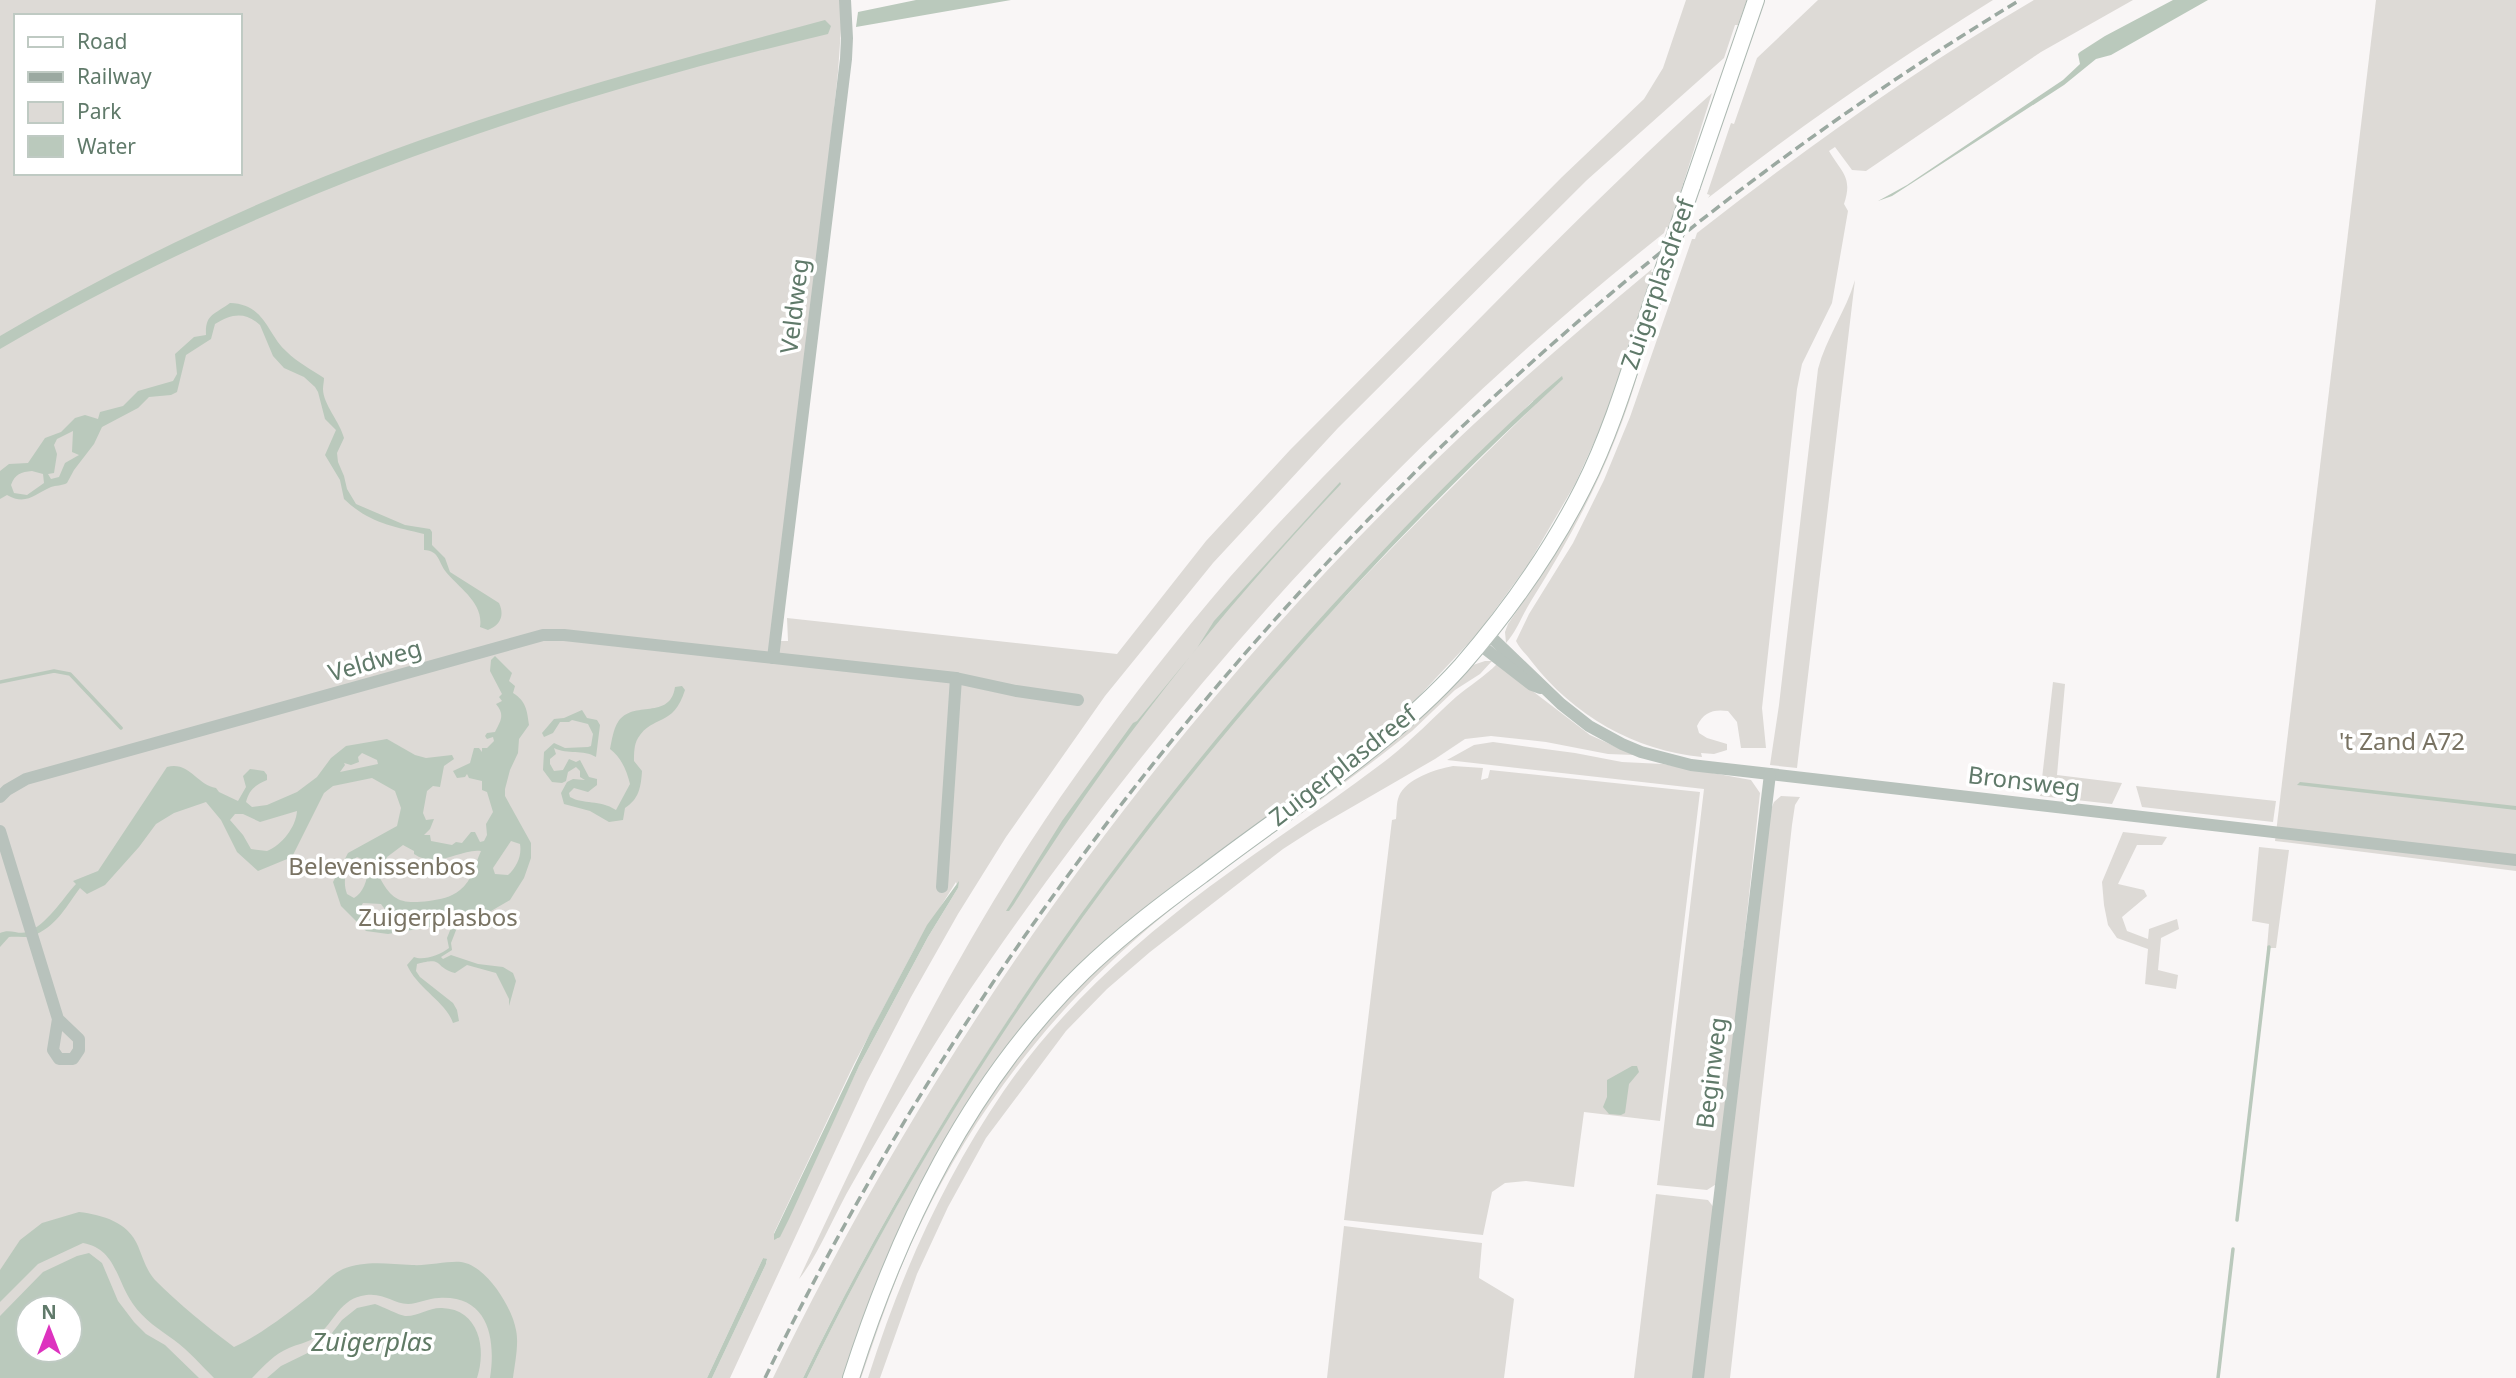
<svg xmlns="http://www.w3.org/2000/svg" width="2516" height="1378" font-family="'Noto Sans',sans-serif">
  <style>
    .green { fill: #dddad6; fill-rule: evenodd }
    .water { fill: #bac9bc; fill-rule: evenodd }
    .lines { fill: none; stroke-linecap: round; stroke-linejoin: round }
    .stream { stroke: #bac9bc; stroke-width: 3.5 }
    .secondary-casing { stroke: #adb9b2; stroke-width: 18 }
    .minor { stroke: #b8c2bc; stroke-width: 12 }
    .secondary { stroke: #fff; stroke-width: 16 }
    .rail { stroke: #9ba9a1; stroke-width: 3.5; stroke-dasharray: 10 5; stroke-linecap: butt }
    .secondary-bridge-casing { stroke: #adb9b2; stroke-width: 18; stroke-linecap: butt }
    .secondary-bridge { stroke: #fff; stroke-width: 16 }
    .labels { text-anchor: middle; stroke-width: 7; stroke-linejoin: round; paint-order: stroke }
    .street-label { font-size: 24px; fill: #607a6a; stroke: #fff }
    .park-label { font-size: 24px; fill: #797363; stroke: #fff }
    .water-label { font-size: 26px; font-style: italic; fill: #607a65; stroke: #fff }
  </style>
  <rect width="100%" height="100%" fill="#f9f6f6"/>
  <g class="green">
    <path d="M0,0H843L838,72L777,641H788L787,618L1117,654L1206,541L1290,450L1562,177L1644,99L1663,68L1686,0H1747L1738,25H1735L1724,58L1587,180L1338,428L1213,563L1105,696L1006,837L958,914L911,997L867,1082L730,1378H712L766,1264L767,1260L763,1258L707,1378H0ZM16,16H240V173H16ZM956,882L958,888L928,937L859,1066L777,1239L774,1233L854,1064L916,946ZM28,1308H70V1350H28Z"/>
    <path d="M1818,0H1993C1895,61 1800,126 1708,198L1710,195L1707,194L1731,123L1734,124L1757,58Z"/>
    <path d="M2034,0H2133L2041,52L1866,171L1852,170L1835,147L1829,151C1842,173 1853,177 1844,204L1848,211L1832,303L1802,364L1797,389L1762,708L1766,748H1741L1737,722L1728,711C1713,709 1704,712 1697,726L1699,733L1707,738L1727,744V750L1714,754L1701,753L1702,757C1635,751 1573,715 1532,662C1527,655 1520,649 1516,641L1529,614L1573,543L1604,480L1630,417L1692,239H1695L1697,233C1805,149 1916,69 2034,0Z"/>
    <path d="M2376,0H2516V871L2275,841Z"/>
    <path d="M1712,93L1669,228L1666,227L1664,233C1403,440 1179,688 989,962C939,1033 895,1109 852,1184C835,1213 818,1256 799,1279C880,1105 964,932 1076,775C1124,707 1176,640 1230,577C1291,507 1359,441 1424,375C1518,279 1612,183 1712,93Z"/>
    <path d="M1652,269L1651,272H1653L1641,307L1644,308L1612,403L1575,484L1529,563L1479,632L1390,727L1164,895L978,1091L844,1378H807C932,1119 1096,875 1287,660C1367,571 1451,487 1536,404L1533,401C1234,688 985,1004 803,1378H773C942,1029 1176,706 1458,439C1520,380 1586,324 1652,269Z"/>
    <path d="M1855,280L1797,768L1770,765L1779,705L1818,369C1826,338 1846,311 1855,280Z"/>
    <path d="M1637,365L1640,366C1617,450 1577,528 1531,601C1522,615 1517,631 1506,643L1505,632L1508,624L1552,559L1578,512Z"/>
    <path d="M1485,661H1492L1480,674L1455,690L1412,731L1384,753C1312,809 1233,858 1163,916C1060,1000 977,1105 920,1225C896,1274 879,1326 861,1378H857C877,1318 900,1257 927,1201C971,1110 1054,998 1133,935C1246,845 1372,770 1473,665Z"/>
    <path d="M1497,664L1590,735L1634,755L1608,754L1546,742L1491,736L1465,739L1435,759L1314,829L1283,849L1150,952L1107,989L1066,1031L986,1138L948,1207L917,1274L880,1378H868C900,1277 943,1180 1003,1092C1057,1013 1132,945 1209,887C1268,843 1331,803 1389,758C1413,739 1434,717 1456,697C1469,686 1484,677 1497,664Z"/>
    <path d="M2053,682L2065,684L2057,775L2122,783L2112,804L2040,796Z"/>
    <path d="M1493,742L1575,753L1622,762L1663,764L1751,780L1760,793L1718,1183L1707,1190L1657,1185L1704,789L1447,760L1474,745Z"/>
    <path d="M1453,766L1483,768L1481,780L1488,778L1490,770L1700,792L1660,1121L1584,1112L1574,1187L1526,1181L1505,1183L1492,1192L1483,1235L1344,1220L1392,820L1396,819C1397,812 1396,803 1399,796C1406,779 1436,769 1453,766Z"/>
    <path d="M2136,786L2276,801L2273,822L2142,807Z"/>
    <path d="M1781,796L1800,797L1795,805L1792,825L1730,1378H1703L1770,812L1774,802Z"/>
    <path d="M2123,832L2167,837L2162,845H2137L2118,884L2144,890L2147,896L2122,917L2127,931L2148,939L2149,929L2177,919L2179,929L2161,938L2158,970L2178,975L2176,989L2145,984L2148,949L2117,938L2108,925L2104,905L2102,882Z"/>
    <path d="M2259,847L2289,850L2276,948H2267L2269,924L2252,921Z"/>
    <path d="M1656,1194L1708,1200L1715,1209L1693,1378H1634Z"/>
    <path d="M1344,1226L1482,1243L1479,1278L1514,1299L1504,1378H1327Z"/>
  </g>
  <g class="water">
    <path d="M916,0H1011L856,27L858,12Z"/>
    <path d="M2173,0H2208L2111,55L2096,59L2064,85L1892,196L1878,201L1907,185L2063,80L2080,64L2078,54L2080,52L2105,36Z"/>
    <path d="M825,20L831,26L828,34C540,102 257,199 0,349V336C124,263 257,200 393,150C534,98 680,59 825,20Z"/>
    <path d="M230,303C266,304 267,335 287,352C297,362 312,370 324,378C324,382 323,385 323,389C323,404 340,422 344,438L337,453L338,462L344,476L347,489L356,504L405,525L430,529L432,532V545L445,558L450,572L499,603C505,616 500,625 488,630L480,627C484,603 459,588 446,572C438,562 440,551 424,550V534C392,526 369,523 344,499L340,480L325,455L336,430L325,419L318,392L315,387L304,377L284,368L273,356L260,325C245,311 231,314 215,324L211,339L186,355L177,392L171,395L149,397L138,408L102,427L94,444L74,470L67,483C62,486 56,485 51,487C35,494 26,506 7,495L0,499V471L9,464L28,463L45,438L61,432L75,418L85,415L98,419L100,412L123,406L138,391L173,381L177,374L175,354L194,337L206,335C205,314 214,315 230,303ZM73,431L72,452L79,455L65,463L59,477L51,479L48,474L54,473L57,454L54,445L57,439ZM32,471L43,474L44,483L27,495L14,493L11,485C15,474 21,472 32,471Z"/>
    <path d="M1562,376L1563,379C1254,664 990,999 807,1378H803C944,1088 1131,822 1350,586C1396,536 1443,487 1492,440C1515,418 1538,396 1562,376Z"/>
    <path d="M1340,482L1341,484C1219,613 1108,752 1014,904L1009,911H1006L1062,821L1133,723L1137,721L1197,648L1214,621Z"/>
    <path d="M495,656L512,673L509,681L515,686L513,693C526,701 527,710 529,725L519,739L518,753L510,770L505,789V796L531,843V858L524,878L510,900L479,918L460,920L451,943L452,950L441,957L443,959L451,955L478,964L503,967L513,973L516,981L509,1006V999L496,973L467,965L455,973C433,967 445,956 417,964L416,971L420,977L453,1003L457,1010L459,1021L453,1023C446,1002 417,988 407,965L414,957C423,961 440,955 449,948L447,938L453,923L388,934L366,931L341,906L333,882L348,853L397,826L401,808L395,791L372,778L333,786L324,793L292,857L258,871L237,852L221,820L206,802L174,813L156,824L139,847L105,885L87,894L80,888C67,905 58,924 37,934C29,939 18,936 9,937L0,947V933C10,928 18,935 27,932C46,926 63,898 76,884L73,881L98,871L167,767C189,761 197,785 216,788L219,792L238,801L246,787L243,776L250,769L264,771L267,775V780C255,785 249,790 246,802L252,807L267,805L297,792L317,777L331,758L346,746L387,739L415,755L426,758L452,755L454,759L444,766L440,787L433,786L427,791L423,813L426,820L434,819L430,829L424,835H430L431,841L452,845L456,842L462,843L471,832H475L480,842L484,841L487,835L486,824L493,812L487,792L482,790V781L469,778L467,774L465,777L457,778L453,771L470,763L474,748H479L482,752V748H487L494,741L493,737L487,739L485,736L487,733L495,732C501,720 505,715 496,704L502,701L499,697L502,694L490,671L491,660ZM362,753L377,760L378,764L340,772L345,765L344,763L351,765L359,762L358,757ZM297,811C296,827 282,845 267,851L251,849L243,835L230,820L235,814H243L260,822ZM511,841L520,844C522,855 517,867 508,875L495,874L493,868ZM403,845L414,851V854C437,870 461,848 481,851C475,864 472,881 460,890C450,898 441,899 429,901C402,904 392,902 379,876L387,857ZM357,857L367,861C370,873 365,892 354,898L347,894C342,881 346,865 357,857ZM363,903L381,904L392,919C379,920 367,920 360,908Z"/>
    <path d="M682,686L685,690C673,728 653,714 638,738C634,744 634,754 634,761L642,771C641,787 639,799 625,808L623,820L609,822L590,811L564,804L561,793L567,782L573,779L585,780L580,777V771L576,767L568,772L566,781L562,783L552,782L543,770L544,752L554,743L565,748L588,747L591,746L593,734L588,724L572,720L569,722H560L553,733L544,737L542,733L554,719L564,718L582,710L587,718L597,720L600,725L596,757C583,749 568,755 554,748L556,754L550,759V764L554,771L563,770L569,759L576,762L580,760L589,777L597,779V785L588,792L574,788L569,793L570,797C584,805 599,799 616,810L630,784C627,771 621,757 610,749C612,740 613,730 618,722C633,699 670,721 675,687Z"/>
    <path d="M2300,782L2516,806V810L2297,785Z"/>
    <path d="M959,881L958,888L928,937L859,1066L789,1219L780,1237L774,1240V1234L870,1033L927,925Z"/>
    <path d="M1632,1066H1637L1639,1072L1629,1084L1625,1113L1621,1115L1609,1114L1603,1107L1607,1097V1080Z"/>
    <path d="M79,1212C103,1215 128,1222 138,1246C143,1258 146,1270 155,1280C179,1304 207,1327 234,1347C257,1337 290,1312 310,1296C321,1287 330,1275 343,1269C365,1260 389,1264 412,1265C428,1266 446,1261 461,1262C486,1265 512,1307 516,1330C519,1344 515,1363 513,1378H490C496,1340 489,1295 439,1298C428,1298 418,1304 408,1304C392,1304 384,1291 361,1296C338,1301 332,1327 314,1338C307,1343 297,1344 289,1348C274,1354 263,1367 252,1378H214C201,1365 189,1351 174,1340C159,1329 144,1320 133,1304C116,1280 116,1249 83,1243L38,1264L0,1302V1270L20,1240L42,1223Z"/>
    <path d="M89,1253L102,1263L118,1301L134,1322L146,1334L165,1345L199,1378H0V1316L43,1272L77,1256ZM28,1308H70V1350H28Z"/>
    <path d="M763,1258L767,1259L766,1264L712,1378H707Z"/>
    <path d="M375,1304C383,1307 399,1315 405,1316C417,1317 430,1307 442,1308C479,1309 487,1349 477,1378H267L281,1366L322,1346L342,1320L357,1308Z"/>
  </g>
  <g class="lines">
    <g class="stream">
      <path d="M0,682L54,671L70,674L121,728"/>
      <path d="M2237,1220L2269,947"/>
      <path d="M2218,1378L2233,1249"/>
    </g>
    <defs>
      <g id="secondary">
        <path d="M1692,186L1756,0"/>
        <path d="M851,1378C899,1228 969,1083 1083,972C1120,936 1161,905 1202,875C1289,808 1387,748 1461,666C1509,611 1550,553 1583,488C1614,427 1633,358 1655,293"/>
      </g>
    </defs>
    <use href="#secondary" class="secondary-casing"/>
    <g class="minor">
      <path d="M1488,634L1561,704L1589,726L1622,744L1641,752L1691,765L1770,774L2516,860"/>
      <path d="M1479,644L1532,685L1540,688"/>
      <path d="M773,658L846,59L847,38L845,0"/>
      <path d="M0,797L7,790L26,779L543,635H564L956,678L1016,691L1078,700"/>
      <path d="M0,831L58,1019L79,1039V1050L73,1059H59L53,1050L58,1019"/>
      <path d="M942,887L956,678"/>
      <path d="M1698,1378L1770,774"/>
    </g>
    <use href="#secondary" class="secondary"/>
    <path class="rail" d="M765,1378C1042,810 1480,327 2020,0"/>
    <defs>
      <path id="secondary-bridge" d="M1655,293L1692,186"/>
    </defs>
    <use href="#secondary-bridge" class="secondary-bridge-casing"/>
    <use href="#secondary-bridge" class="secondary-bridge"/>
  </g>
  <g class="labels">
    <g class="street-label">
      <text transform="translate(1658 284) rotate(-71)" y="8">Zuigerplasdreef</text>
      <text transform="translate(795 306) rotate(-83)" y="8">Veldweg</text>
      <text transform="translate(375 661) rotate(-16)" y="8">Veldweg</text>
      <text transform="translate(1343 766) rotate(-38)" y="8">Zuigerplasdreef</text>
      <text transform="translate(2024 782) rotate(7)" y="8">Bronsweg</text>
      <text transform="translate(1712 1073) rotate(-83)" y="8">Beginweg</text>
    </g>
    <g class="park-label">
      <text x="2402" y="750">'t Zand A72</text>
      <text x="382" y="875">Belevenissenbos</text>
      <text x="438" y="926">Zuigerplasbos</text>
    </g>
    <g class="water-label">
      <text x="372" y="1351">Zuigerplas</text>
    </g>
  </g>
  <rect x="14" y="14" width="228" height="161" fill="#ffffff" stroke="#bfcac3" stroke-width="2"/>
  <rect x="28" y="37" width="35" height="10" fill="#ffffff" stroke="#bfcac3" stroke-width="2"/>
  <text x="77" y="49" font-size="21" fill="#607a6a">Road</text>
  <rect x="28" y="72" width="35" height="10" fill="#9ba9a1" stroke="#bfcac3" stroke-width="2"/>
  <text x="77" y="84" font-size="21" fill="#607a6a">Railway</text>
  <rect x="28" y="102" width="35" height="21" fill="#dddad6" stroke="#bfcac3" stroke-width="2"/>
  <text x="77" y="119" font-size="21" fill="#607a6a">Park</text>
  <rect x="28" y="136" width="35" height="21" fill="#bac9bc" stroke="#bfcac3" stroke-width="2"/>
  <text x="77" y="154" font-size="21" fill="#607a6a">Water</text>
  <g transform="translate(49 1329)"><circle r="33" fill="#ffffff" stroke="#bfcac3" stroke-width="2"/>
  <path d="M0-5L12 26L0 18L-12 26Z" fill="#dd32bf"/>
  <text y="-10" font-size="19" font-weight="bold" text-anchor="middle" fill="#607a6a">N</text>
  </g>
</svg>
